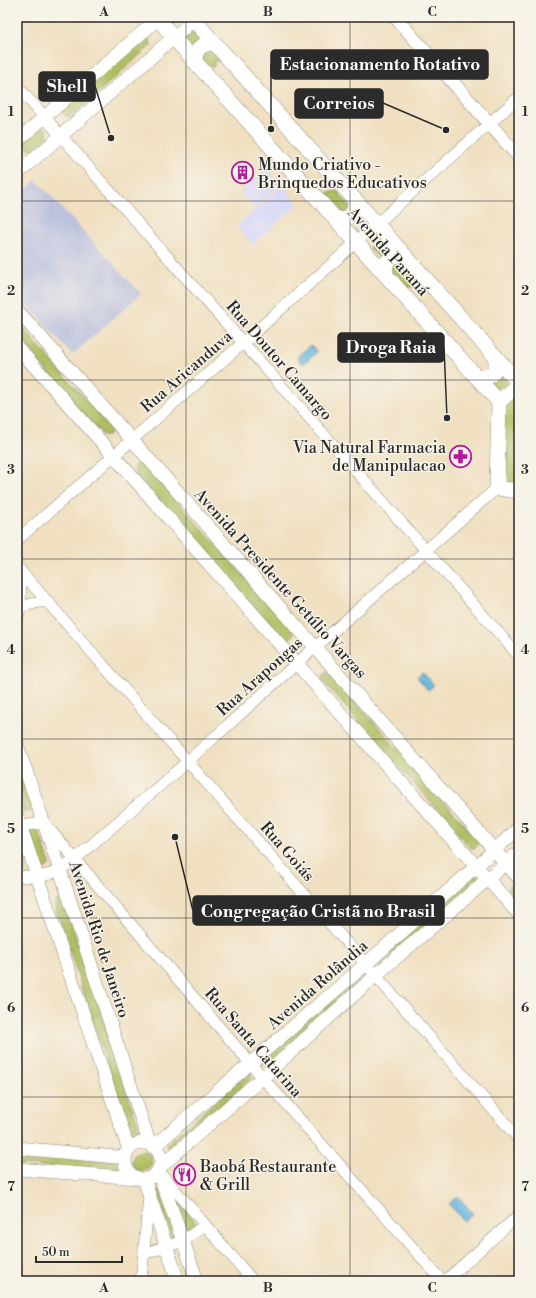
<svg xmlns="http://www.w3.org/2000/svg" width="536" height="1298" font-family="'Libre Bodoni',serif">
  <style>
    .built { fill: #d5d8f9 }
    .industrial { fill: #bdc3de }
    .green { fill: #afbe61; stroke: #6d7446 }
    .water { fill: #64b6df; stroke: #487085 }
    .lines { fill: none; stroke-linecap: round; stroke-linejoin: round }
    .minor-casing { stroke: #8e8676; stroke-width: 12 }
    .tertiary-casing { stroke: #8e8676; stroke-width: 14 }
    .secondary-casing { stroke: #8e8676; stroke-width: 16 }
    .minor { stroke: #fff; stroke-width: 11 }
    .tertiary { stroke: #fff; stroke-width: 13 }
    .secondary { stroke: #fff; stroke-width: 15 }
    .grid { fill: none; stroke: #2b2b2b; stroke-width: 1; stroke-opacity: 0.55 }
    .labels { text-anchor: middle; stroke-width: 3; stroke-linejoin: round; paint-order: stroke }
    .poi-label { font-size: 16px; fill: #2b2b2b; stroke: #f7f3e8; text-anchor: start }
    .street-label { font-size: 16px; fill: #2b2b2b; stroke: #f7f3e8 }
    .leader { fill: none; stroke: #2b2b2b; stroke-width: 1.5 }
    .callout-dot { fill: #2b2b2b; stroke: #f7f3e8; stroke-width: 1.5 }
    .callout { fill: #2b2b2b; stroke: #2b2b2b; stroke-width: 1.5 }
    .callout-label { font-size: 17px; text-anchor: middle; font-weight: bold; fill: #fff }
    .neatline { fill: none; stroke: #2b2b2b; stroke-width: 1.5 }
    .grid-label { font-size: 13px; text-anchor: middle; font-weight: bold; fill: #2b2b2b }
  </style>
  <rect width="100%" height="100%" fill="#f7f3e8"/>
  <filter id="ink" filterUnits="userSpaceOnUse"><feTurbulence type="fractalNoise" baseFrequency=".025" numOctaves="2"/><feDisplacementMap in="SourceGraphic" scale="8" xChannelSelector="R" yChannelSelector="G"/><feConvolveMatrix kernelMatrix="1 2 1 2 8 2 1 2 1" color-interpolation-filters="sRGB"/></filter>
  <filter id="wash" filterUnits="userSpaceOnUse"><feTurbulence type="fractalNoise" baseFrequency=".012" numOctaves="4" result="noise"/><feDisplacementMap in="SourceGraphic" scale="16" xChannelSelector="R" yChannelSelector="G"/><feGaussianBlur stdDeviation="0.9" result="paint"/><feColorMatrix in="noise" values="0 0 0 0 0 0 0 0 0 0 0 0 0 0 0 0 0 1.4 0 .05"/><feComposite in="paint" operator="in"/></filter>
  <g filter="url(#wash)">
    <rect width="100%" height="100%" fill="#f0e0c1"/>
    <g class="built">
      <path d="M267,169L281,185L254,208L240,192Z"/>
      <path d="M282,186L298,204L253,244L237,226Z"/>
    </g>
    <path class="industrial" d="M36,180L141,294L72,355L17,293V198Z"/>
    <g class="green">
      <path d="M191,32H195L203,40L191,51C186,44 181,38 191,32Z"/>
      <path d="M143,36L149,39L151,45L71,117L65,116L62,111L64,107Z"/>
      <path d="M210,49L221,61H214V67H206L199,60L200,51Z"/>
      <path d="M42,127L45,128L47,131L48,137L33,149H29L25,144V140Z"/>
      <path d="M337,191L349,205L350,209L341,216L321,197L327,198L328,193Z"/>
      <path d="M374,240C385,240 387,245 394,253L382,261L370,249L371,244Z"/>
      <path d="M400,262L420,285L403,288L390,272L391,264Z"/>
      <path d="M17,322L110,427L111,432L108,436H103L17,336Z"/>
      <path d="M498,371L508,384L499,393L487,381Z"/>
      <path d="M519,383V491L497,488L499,402Z"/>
      <path d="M138,463L144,464L294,633C292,638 290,640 284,640L135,473L134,467Z"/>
      <path d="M327,672L331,674L479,841L478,845L475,848H471L323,681V676Z"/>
      <path d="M17,759L33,806L31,811H23L17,794Z"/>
      <path d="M38,829L50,864L46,868L41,867L30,832V830Z"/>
      <path d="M475,873L479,878L375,968L371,963Z"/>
      <path d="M517,882L519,885V902L509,890V886L512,883Z"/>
      <path d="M59,899H63L139,1128L137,1133H130L55,906L56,902Z"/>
      <path d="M361,972L365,977L265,1067L261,1062Z"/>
      <path d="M249,1072L253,1077L170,1150L166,1145Z"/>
      <circle cx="142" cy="1161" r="10"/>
      <path d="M17,1154L116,1161L118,1165V1170L17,1165Z"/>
      <path d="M158,1189L160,1191L177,1237L172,1240L155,1192V1190Z"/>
      <path d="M176,1199L198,1225L188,1232L186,1230L174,1200Z"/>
    </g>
    <g class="water">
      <path d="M311,345L317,352L303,364L297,357Z"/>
      <path d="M422,672L434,685L428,690L417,677Z"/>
      <path d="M458,1196L473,1214L464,1221L449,1204Z"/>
    </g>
  </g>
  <g filter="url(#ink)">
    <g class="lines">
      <defs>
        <g id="minor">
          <path d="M17,86L519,656"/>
          <path d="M17,540L243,343L519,97"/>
          <path d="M17,567L519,1139"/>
          <path d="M20,607L40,602H49"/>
          <path d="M17,864L21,826L44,823L250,1063L442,1281"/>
          <path d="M17,876C44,878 53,876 74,860L188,761L296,664L497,488"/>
          <path d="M160,1172L253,1281"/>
          <path d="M143,1254L183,1241L205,1225"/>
          <path d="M141,1281L149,1196"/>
          <path d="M445,1281L519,1215"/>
        </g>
        <g id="tertiary">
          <path d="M395,17L519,157"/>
          <path d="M17,141L160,17"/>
          <path d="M17,174L197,17"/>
          <path d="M17,310L519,878"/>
          <path d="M17,347C185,535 350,726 519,914"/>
          <path d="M17,572C21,588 21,601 17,617"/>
          <path d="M17,745L60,870L150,1145"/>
          <path d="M17,816L129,1150"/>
          <circle cx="143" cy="1161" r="18"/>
          <path d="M153,1147L366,964L519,828"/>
          <path d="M17,1148L116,1157L126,1155"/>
          <path d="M159,1168L263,1077L376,975L519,852"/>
          <path d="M17,1169L138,1178"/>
          <path d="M158,1170L197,1281"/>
          <path d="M144,1179L178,1281"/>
        </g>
        <g id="secondary">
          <path d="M157,17L173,37L499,402"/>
          <path d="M191,17L519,383"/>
          <path d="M195,62C195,49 202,43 214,43"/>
          <path d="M336,219C349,222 357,212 354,199"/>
          <path d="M386,275C384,261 391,252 406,257"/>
          <path d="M476,376C491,380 499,371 495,356"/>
          <path d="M519,383L499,402L497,488L519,491"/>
        </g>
      </defs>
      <use href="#minor" class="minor-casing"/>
      <use href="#tertiary" class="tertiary-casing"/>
      <use href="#secondary" class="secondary-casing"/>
      <use href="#minor" class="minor"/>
      <use href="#tertiary" class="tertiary"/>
      <use href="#secondary" class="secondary"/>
    </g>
  </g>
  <path class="grid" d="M186,17V1281M350,17V1281M17,201H519M17,380H519M17,559H519M17,739H519M17,918H519M17,1097H519"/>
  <defs>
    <symbol id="building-ring" viewBox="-11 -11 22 22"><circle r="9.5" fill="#f7f3e8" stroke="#b5179e" stroke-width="1.5"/><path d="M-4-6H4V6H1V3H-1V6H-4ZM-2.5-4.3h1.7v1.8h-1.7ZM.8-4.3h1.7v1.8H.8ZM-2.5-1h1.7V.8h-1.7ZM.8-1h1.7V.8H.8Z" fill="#b5179e"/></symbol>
    <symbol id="pharmacy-ring" viewBox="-11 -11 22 22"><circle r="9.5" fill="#f7f3e8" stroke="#b5179e" stroke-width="1.5"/><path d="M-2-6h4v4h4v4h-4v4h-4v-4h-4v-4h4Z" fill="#b5179e"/></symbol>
    <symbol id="restaurant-ring" viewBox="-11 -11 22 22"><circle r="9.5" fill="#f7f3e8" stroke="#b5179e" stroke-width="1.5"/><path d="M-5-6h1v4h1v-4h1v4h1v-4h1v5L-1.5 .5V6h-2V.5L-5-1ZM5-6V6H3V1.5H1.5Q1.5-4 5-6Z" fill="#b5179e"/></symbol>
  </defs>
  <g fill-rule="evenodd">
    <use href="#building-ring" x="230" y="160" width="25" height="25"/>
    <use href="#pharmacy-ring" x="448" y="444" width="25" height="25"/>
    <use href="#restaurant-ring" x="172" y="1162" width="25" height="25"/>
  </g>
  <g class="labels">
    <g class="poi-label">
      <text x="258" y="170">Mundo Criativo -<tspan x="258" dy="18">Brinquedos Educativos</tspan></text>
      <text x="446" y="453" text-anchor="end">Via Natural Farmacia<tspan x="446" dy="18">de Manipulacao</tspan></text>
      <text x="200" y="1172">Baobá Restaurante<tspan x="200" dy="18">&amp; Grill</tspan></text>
    </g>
    <g class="street-label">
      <text transform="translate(389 251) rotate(48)" y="6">Avenida Paraná</text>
      <text transform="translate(280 360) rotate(49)" y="6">Rua Doutor Camargo</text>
      <text transform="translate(186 371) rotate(-41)" y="6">Rua Aricanduva</text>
      <text transform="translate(281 583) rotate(48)" y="6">Avenida Presidente Getúlio Vargas</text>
      <text transform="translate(259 676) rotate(-42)" y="6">Rua Arapongas</text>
      <text transform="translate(288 851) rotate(49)" y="6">Rua Goiás</text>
      <text transform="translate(100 939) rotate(72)" y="6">Avenida Rio de Janeiro</text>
      <text transform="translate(317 984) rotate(-41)" y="6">Avenida Rolândia</text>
      <text transform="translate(254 1042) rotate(49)" y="6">Rua Santa Catarina</text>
    </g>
  </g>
  <path class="leader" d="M271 129L271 64M111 138L95 86M446 130L383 103M447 418L444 347M175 837L193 911"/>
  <g class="callout-dot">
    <circle cx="271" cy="129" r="4"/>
    <circle cx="111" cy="138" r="4"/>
    <circle cx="446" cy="130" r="4"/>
    <circle cx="447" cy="418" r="4"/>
    <circle cx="175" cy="837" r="4"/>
  </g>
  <g class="callout">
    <rect x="271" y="50" width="217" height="29" rx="4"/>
    <rect x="39" y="72" width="56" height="29" rx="4"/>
    <rect x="295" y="89" width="88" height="29" rx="4"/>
    <rect x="338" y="333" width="106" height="29" rx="4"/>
    <rect x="193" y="896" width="251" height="29" rx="4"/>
  </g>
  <g class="callout-label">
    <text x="380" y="70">Estacionamento Rotativo</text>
    <text x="67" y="92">Shell</text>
    <text x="339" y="109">Correios</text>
    <text x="391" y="353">Droga Raia</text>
    <text x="318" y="917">Congregação Cristã no Brasil</text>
  </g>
  <rect width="536" height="1298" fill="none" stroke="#f7f3e8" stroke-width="44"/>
  <path d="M36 1256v6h86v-6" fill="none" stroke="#2b2b2b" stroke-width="2"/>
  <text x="42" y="1256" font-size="12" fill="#2b2b2b" stroke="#f7f3e8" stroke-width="3" paint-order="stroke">50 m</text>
  <rect x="22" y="22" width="492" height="1254" class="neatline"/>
  <g class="grid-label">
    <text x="104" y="16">A</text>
    <text x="268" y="16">B</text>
    <text x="432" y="16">C</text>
    <text x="11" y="116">1</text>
    <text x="525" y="116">1</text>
    <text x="11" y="295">2</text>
    <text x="525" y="295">2</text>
    <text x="11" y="474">3</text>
    <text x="525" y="474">3</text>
    <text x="11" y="654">4</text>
    <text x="525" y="654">4</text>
    <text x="11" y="833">5</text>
    <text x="525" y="833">5</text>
    <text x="11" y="1012">6</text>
    <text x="525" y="1012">6</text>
    <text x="11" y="1191">7</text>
    <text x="525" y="1191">7</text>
    <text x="104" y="1292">A</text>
    <text x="268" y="1292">B</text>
    <text x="432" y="1292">C</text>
  </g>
</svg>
